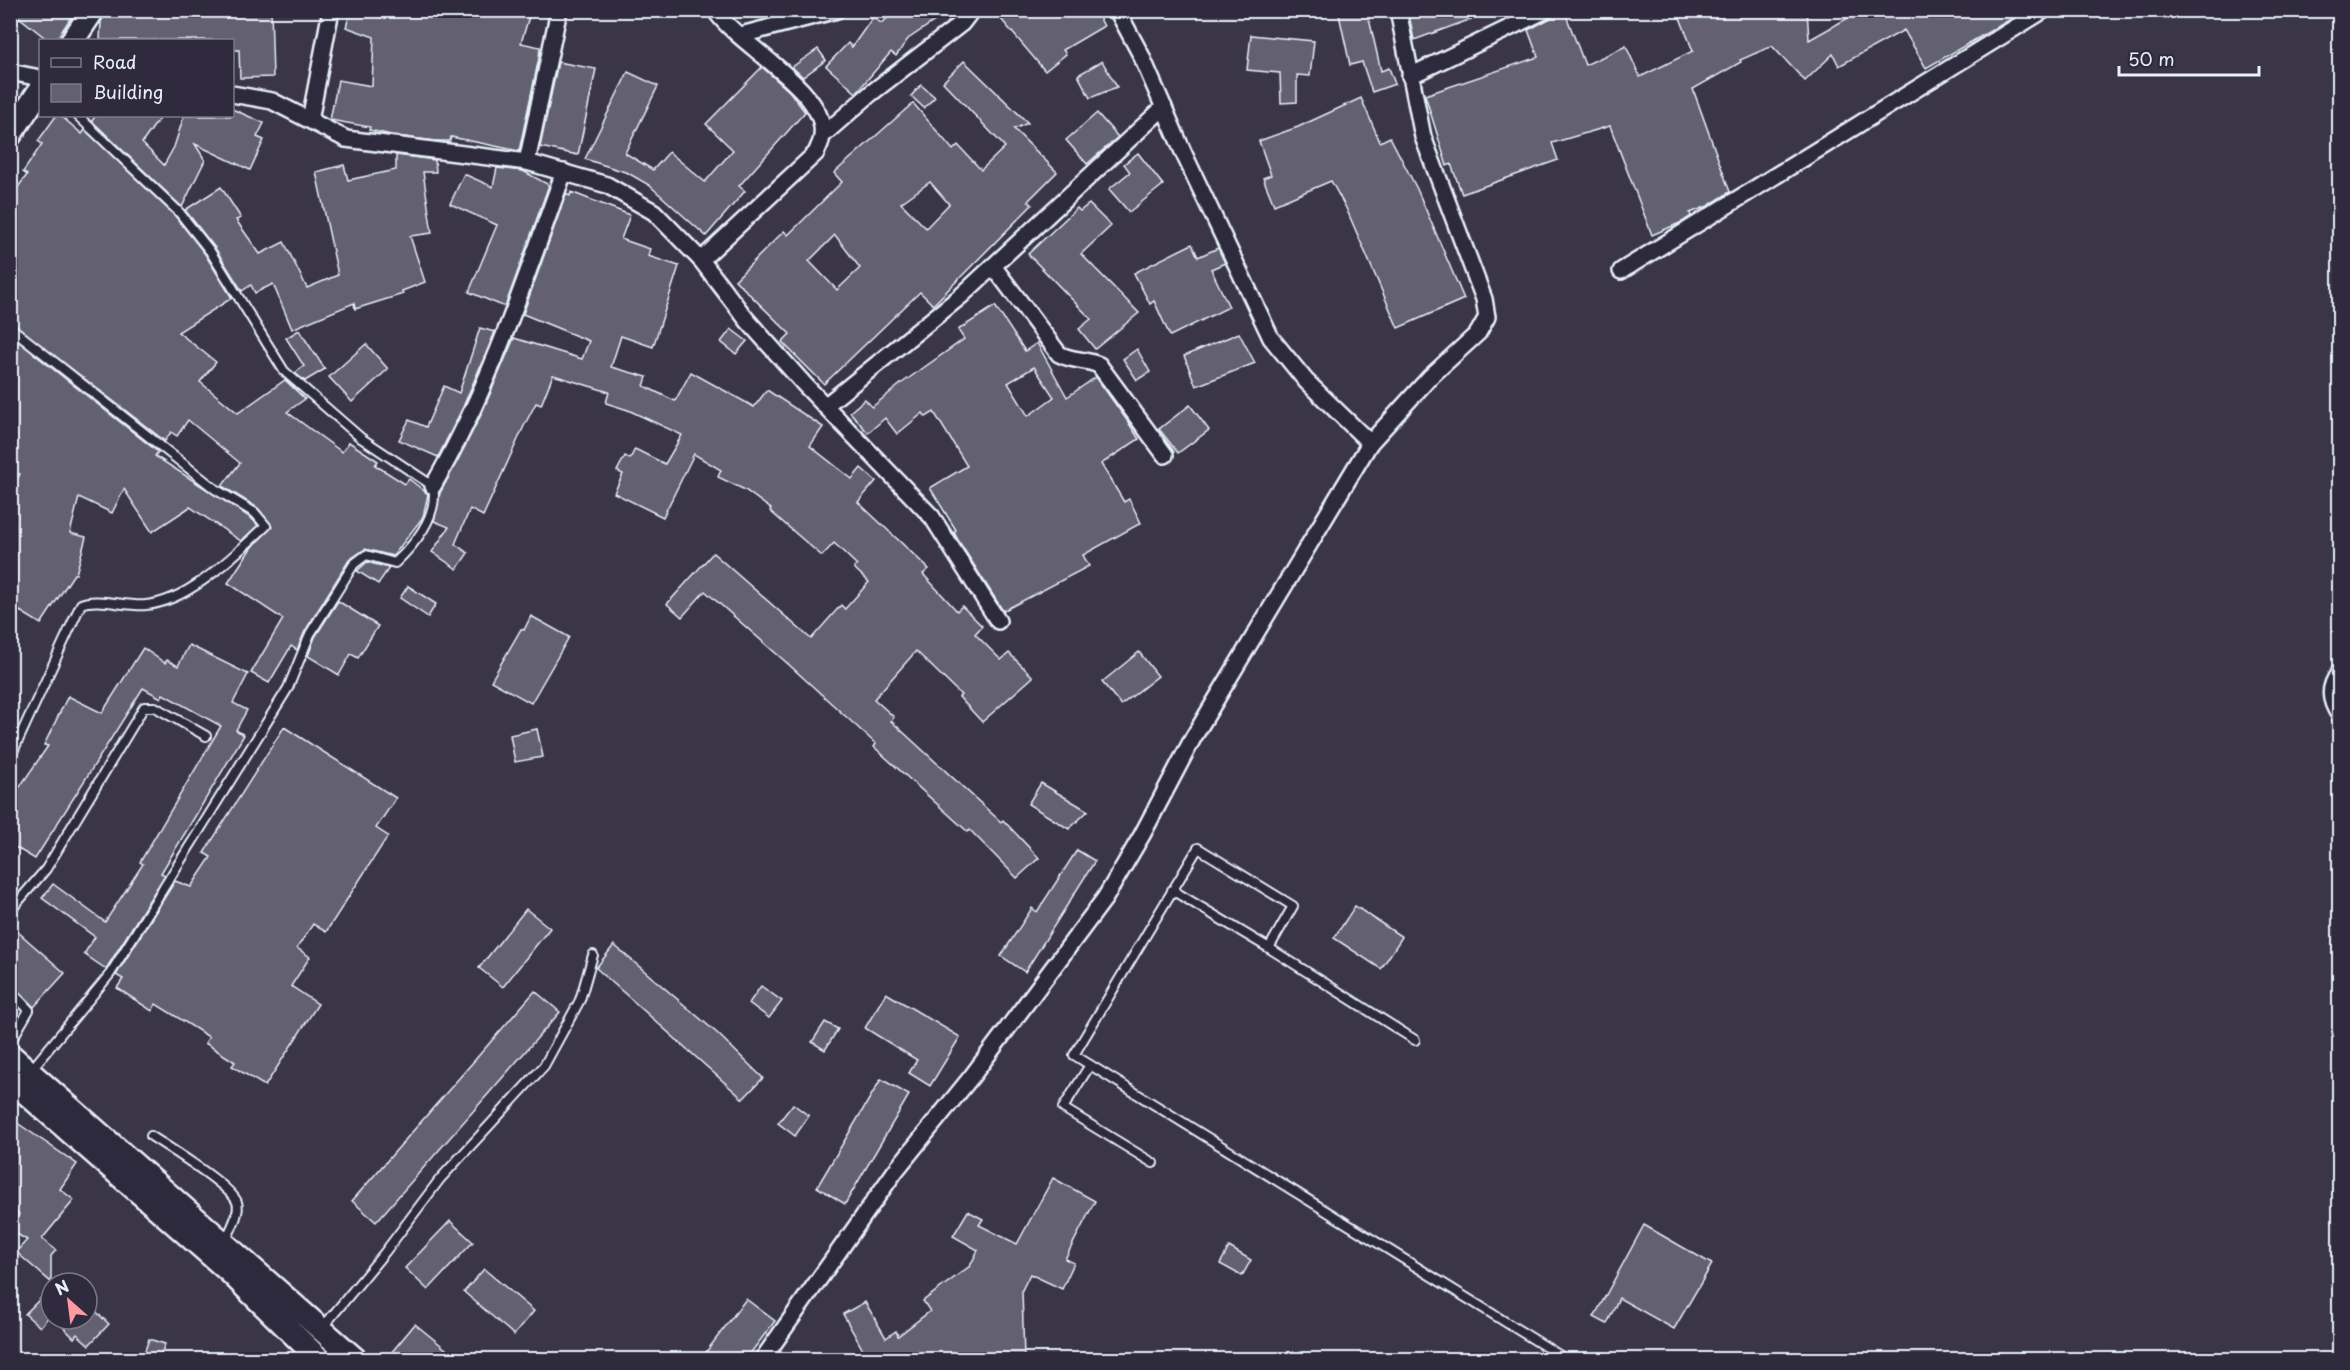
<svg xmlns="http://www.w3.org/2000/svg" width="2350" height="1370" font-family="'Playpen Sans',sans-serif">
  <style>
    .building { fill: #636171; stroke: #e8f1f8; stroke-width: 1.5; fill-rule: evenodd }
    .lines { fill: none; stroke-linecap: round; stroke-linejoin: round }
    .lane-casing { stroke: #e8f1f8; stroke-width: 12 }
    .street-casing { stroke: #e8f1f8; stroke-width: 20 }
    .secondary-casing { stroke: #e8f1f8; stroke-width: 27 }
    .lane { stroke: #2f2a3d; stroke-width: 8 }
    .street { stroke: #2f2a3d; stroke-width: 15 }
    .secondary { stroke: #2f2a3d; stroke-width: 22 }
  </style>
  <rect width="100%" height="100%" fill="#3a3648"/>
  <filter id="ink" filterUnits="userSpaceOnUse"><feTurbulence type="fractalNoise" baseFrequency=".0167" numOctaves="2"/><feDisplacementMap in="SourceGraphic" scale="12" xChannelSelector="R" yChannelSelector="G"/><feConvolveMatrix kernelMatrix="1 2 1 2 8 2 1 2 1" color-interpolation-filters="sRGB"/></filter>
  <g filter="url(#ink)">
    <g class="building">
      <path d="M10,10H76L56,40H48Z"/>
      <path d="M106,10H271L273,77L240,78L239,50H232V40H100L101,22Z"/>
      <path d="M351,10L379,17V10H531L521,43L540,47L539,58L519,151L451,137L450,141H435L396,136L369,130L370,127L330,120L338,80L372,86L374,37L346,27Z"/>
      <path d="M899,10H951L908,39L896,56L891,52L856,93L826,66L848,43L852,47L873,17L881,23Z"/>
      <path d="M1011,10H1095L1104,26L1063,50L1066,54L1045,71L1001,19Z"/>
      <path d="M1338,10H1367L1381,71L1389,68L1395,84L1372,92L1362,62L1350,65Z"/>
      <path d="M1408,10H1491V12L1414,40Z"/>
      <path d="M1556,10H1564L1585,65L1626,46L1640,77L1693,51L1677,10H1807L1809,40L1862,10H2008L2011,19L1926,68L1904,30L1839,66L1833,54L1805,81L1772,46L1740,60L1741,62L1693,89L1730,192L1708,206L1690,213L1691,216L1682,222L1652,235L1610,126L1552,143L1558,160L1462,194L1451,164L1447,166L1425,95L1538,57L1528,30L1551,18Z"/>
      <path d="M1251,35L1314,41L1310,76L1297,75V102L1281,103L1280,73L1247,70Z"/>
      <path d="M818,49L826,60L803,77L792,67Z"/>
      <path d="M964,61L1028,123L1014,129L1057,172L1028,201L1032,205L933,305L920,292L824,384L782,342L790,334L735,280L784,231L788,235L842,182L834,173L913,103L953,150L958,145L981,170L1005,147L943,82ZM930,182L949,204L926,228L901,203ZM835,235L860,268L837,290L809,261Z"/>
      <path d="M1102,61L1117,87L1090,98L1078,75Z"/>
      <path d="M558,62L596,69L578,155L540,147Z"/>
      <path d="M762,67L790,92L805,112L739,186L745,191L706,236L649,185L628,173L585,159L628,72L658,86L625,153L653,170L669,152L705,182L733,150L706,124Z"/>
      <path d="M921,85L935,97L924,108L911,96Z"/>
      <path d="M1361,98L1380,142L1390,137L1417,189L1464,299L1398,328L1346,208L1331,181L1274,205L1263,178L1271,175L1259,141L1298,127Z"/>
      <path d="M232,109L264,123L257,137L264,140L250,170L195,144L205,160L182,207L92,121L95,116H161L142,143L164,165L174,147L184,116H232Z"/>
      <path d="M1097,113L1118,137L1087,164L1066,140Z"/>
      <path d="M56,116H61L82,134L85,130L175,216L205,254L232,298L178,332L216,362L200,382L238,413L285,380L305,399L287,412L342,452L349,442L378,461L375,465L405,484L409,479L428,494L423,517L393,556L365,549L349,560L305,631L297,650L291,646L269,683L251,673L283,619L228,583L251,548L272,527L258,508L222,486L240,463L188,420L177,436L171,432L165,441L10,321V198L27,175L23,172L42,144L38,141Z"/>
      <path d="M1138,153L1163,185L1129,212L1109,189L1130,172L1124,164Z"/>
      <path d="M396,155L435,160L436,172H423L432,233L410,236L425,282L402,291L403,294L355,309L354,303L292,329L273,284L255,293L251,285L242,291L215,248L185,210L221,187L241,218L236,220L260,254L284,242L307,288L338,275L316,172L344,165L348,180L396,170Z"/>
      <path d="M497,168L523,171L549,185L505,307L469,292L497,225L450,204L464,174L493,187Z"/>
      <path d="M571,192L630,215L621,239L650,249L648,256L679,266L653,347L621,336L611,367L647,377L644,386L675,401L691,372L754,407L767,390L823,427L810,446L852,479L861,468L876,481L858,502L929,569L923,574L957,611L962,606L982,626L975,634L1001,660L1009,653L1033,677L982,722L959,697L961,695L916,651L874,699L894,717L891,721L1001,822L1003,820L1039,858L1017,878L970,830L968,832L874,747L876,744L787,663L705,591L682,617L667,604L713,553L811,639L841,605L845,609L869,582L854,568L857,565L834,543L822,556L770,511L771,509L745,490L718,477L721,470L694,454L663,517L614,493L623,474L617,471L625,456L630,459L635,449L665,464L682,435L628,410L606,403L609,392L553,375L541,405L536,403L524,426L483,516L470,509L455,544L468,553L457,569L432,552L449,527L434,521L440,493L481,415L514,338L582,359L589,341L523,314L566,194L570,196Z"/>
      <path d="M1089,204L1111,226L1081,254L1139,313L1095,349L1079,329L1091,319L1028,254L1077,208L1080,211Z"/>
      <path d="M1192,244L1198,257L1218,248L1225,263L1211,269L1229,307L1170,336L1154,301L1150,304L1134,273Z"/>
      <path d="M995,306L1025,351L1037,343L1067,397L1096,377L1126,419L1139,439L1101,464L1124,502L1129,499L1141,523L1083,555L1089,566L1003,611L958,540L954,532L956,530L930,488L967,466L934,412L926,417L923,413L897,434L885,418L868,433L850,412L865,399L872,407L902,383L964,339L958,330ZM1034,367L1054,397L1028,416L1008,383Z"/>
      <path d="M480,328L495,332L463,407L438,457L399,440L409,420L426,427L444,386L459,393Z"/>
      <path d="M731,329L747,341L736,354L721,342Z"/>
      <path d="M299,330L325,369L305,381L295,373L304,366L286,338Z"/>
      <path d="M1239,333L1255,363L1196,386L1184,356Z"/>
      <path d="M10,335L158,452L155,456L251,518L258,525L241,541L190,507L152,532L124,489L112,513L79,497L70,533L86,537L76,574H74L41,624L20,611L10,625V493L20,474L10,471L15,451L10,448Z"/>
      <path d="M366,344L388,369L352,402L329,377Z"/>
      <path d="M1137,349L1150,372L1137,380L1123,359Z"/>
      <path d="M1190,405L1209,430L1178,453L1159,429Z"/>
      <path d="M367,562L389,568L378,584L357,571Z"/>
      <path d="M408,586L436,604L428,617L400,598Z"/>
      <path d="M338,601L378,626L358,658L351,654L339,675L308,656L315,637Z"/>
      <path d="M531,616L569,637L531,703L491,681L521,629L524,630Z"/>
      <path d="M189,645L248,674L233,703L247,710L236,730L244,735L161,873L165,875L106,969L84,954L95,937L42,898L53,884L105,922L143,864L140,862L221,726L163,694L161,698L143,688L35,859L10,844V801L48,746L44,745L68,696L102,713L143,648L165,663L167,660L178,666Z"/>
      <path d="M1139,652L1158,676L1121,705L1102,682Z"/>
      <path d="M284,727L396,798L376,828L388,836L326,932L313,924L297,948L310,957L291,986L318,1004L265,1086L232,1066L235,1062L205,1043L209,1037L156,1004L152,1011L117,988L123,979L116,975L175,881L191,887L211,857L204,853Z"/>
      <path d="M537,729L543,757L515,762L510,735Z"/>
      <path d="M1041,783L1088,811L1069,829L1028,804Z"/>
      <path d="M1077,850L1095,861L1025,972L1001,956L1032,908L1037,912Z"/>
      <path d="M1355,906L1402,937L1381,969L1334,938Z"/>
      <path d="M526,909L550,928L503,987L479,968Z"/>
      <path d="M10,925L65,973L34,1007L10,984Z"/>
      <path d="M614,945L717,1033L763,1078L743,1099L596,968Z"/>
      <path d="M761,986L782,1001L769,1018L749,1003Z"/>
      <path d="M535,991L560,1012L376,1222L352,1201Z"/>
      <path d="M886,993L960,1037L930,1086L909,1073L917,1060L865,1028Z"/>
      <path d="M825,1022L838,1029L825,1050L812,1042Z"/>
      <path d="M881,1079L909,1095L845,1204L817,1187Z"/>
      <path d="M793,1104L809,1116L795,1136L778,1123Z"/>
      <path d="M10,1118L77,1164L60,1189L74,1200L42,1239L56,1250L51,1256V1282L16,1252L27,1240L10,1230L19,1214L10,1207Z"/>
      <path d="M1053,1178L1095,1201L1065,1259L1074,1263L1062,1289L1030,1274L1022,1290L1024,1359H868L843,1314L865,1302L886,1338L896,1331L898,1336L930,1311L923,1301L970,1266L978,1250L953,1236L968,1211L983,1219L979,1225L1017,1244Z"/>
      <path d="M450,1221L473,1242L428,1290L405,1268Z"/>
      <path d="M1644,1225L1712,1264L1674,1329L1619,1298L1607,1324L1594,1317Z"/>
      <path d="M1229,1247L1251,1260L1242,1276L1220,1264Z"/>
      <path d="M484,1269L534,1311L514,1335L464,1292Z"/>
      <path d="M51,1288V1314L40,1327L25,1314Z"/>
      <path d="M746,1299L775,1321L746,1359H716L706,1352Z"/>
      <path d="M87,1303L109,1324L89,1345L77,1334L74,1338L55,1319H87Z"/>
      <path d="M415,1324L458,1359H398L391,1353Z"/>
      <path d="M149,1339L165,1344L159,1359H142Z"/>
    </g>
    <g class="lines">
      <defs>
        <g id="lane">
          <path d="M10,327L215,489L255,513L266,526C235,554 190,601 146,605C128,607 96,597 81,604L10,758"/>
          <path d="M1172,890L1269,948L1293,906L1198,848L1074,1055L1567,1360"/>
          <path d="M10,911L46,869L144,707H155L206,736"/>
          <path d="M1269,948L1415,1040"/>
          <path d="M10,990L29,1010L10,1043"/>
          <path d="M1090,1065L1063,1108L1153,1163"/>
          <path d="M31,1070L110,974L288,688L310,634L354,564L366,555L395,563C415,544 439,516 433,486L361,438L284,371L210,251L179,212L78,116"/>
          <path d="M151,1136C169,1148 230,1185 237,1202C241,1213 229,1232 225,1242"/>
          <path d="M323,1327L385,1252L440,1179L544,1066L580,1000L593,955"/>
        </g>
        <g id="street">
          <path d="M1117,10L1141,55L1184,154L1271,338L1306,381L1370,443"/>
          <path d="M741,35L837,10"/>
          <path d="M10,72L40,78"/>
          <path d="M1410,76L1546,10"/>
          <path d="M232,94L272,101L346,139L527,162L607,185L654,212L701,260L747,320L805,385L932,517L998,621"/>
          <path d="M310,120L331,10"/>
          <path d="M823,135L870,94L962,23L972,10"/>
          <path d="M527,162L559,10"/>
          <path d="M701,260L816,153C818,148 822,141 822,136C829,91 737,45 715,10"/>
          <path d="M993,266L1059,354C1072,361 1085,359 1099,365L1165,455"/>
          <path d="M1621,271L2044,10"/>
          <path d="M825,406L961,296L1164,107"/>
          <path d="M433,486C490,388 525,279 564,172"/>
          <path d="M2340,672C2328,687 2329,700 2340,716"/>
          <path d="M762,1360L896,1170L972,1076L1105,898L1142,835L1193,738L1370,443L1430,377L1478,333L1487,317L1484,299L1423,137L1398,10"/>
        </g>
        <g id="secondary">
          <path d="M73,40L93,10"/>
          <path d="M10,135L40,90"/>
          <path d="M10,1055L356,1360"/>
          <path d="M10,1079L230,1272L320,1360"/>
        </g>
      </defs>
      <use href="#lane" class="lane-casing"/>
      <use href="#street" class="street-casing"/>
      <use href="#secondary" class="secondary-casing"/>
      <use href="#lane" class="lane"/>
      <use href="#street" class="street"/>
      <use href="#secondary" class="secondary"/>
    </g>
  </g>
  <rect width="2350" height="1370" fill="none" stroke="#2f2a3d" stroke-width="36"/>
  <rect x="18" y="18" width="2314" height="1334" fill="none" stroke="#e8f1f8" stroke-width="2" filter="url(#ink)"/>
  <rect x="39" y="39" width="195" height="78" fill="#2f2a3d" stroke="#797a88" stroke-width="1.5"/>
  <rect x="51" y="58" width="30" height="9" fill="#2f2a3d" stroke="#797a88" stroke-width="1.5"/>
  <text x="93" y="69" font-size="18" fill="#e8f1f8">Road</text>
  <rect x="51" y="84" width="30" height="18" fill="#636171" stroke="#797a88" stroke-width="1.5"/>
  <text x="93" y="99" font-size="18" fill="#e8f1f8">Building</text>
  <g transform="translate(69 1301) rotate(332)"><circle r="28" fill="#2f2a3d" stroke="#797a88" stroke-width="1.5"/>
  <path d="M0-4.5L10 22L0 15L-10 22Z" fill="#ff9aa2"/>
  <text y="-9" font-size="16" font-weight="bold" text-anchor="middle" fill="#e8f1f8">N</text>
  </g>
  <path d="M2119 66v9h140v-9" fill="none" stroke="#e8f1f8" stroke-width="3"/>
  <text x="2128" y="66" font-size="18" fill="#e8f1f8" stroke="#2f2a3d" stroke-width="4.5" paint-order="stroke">50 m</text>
</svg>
